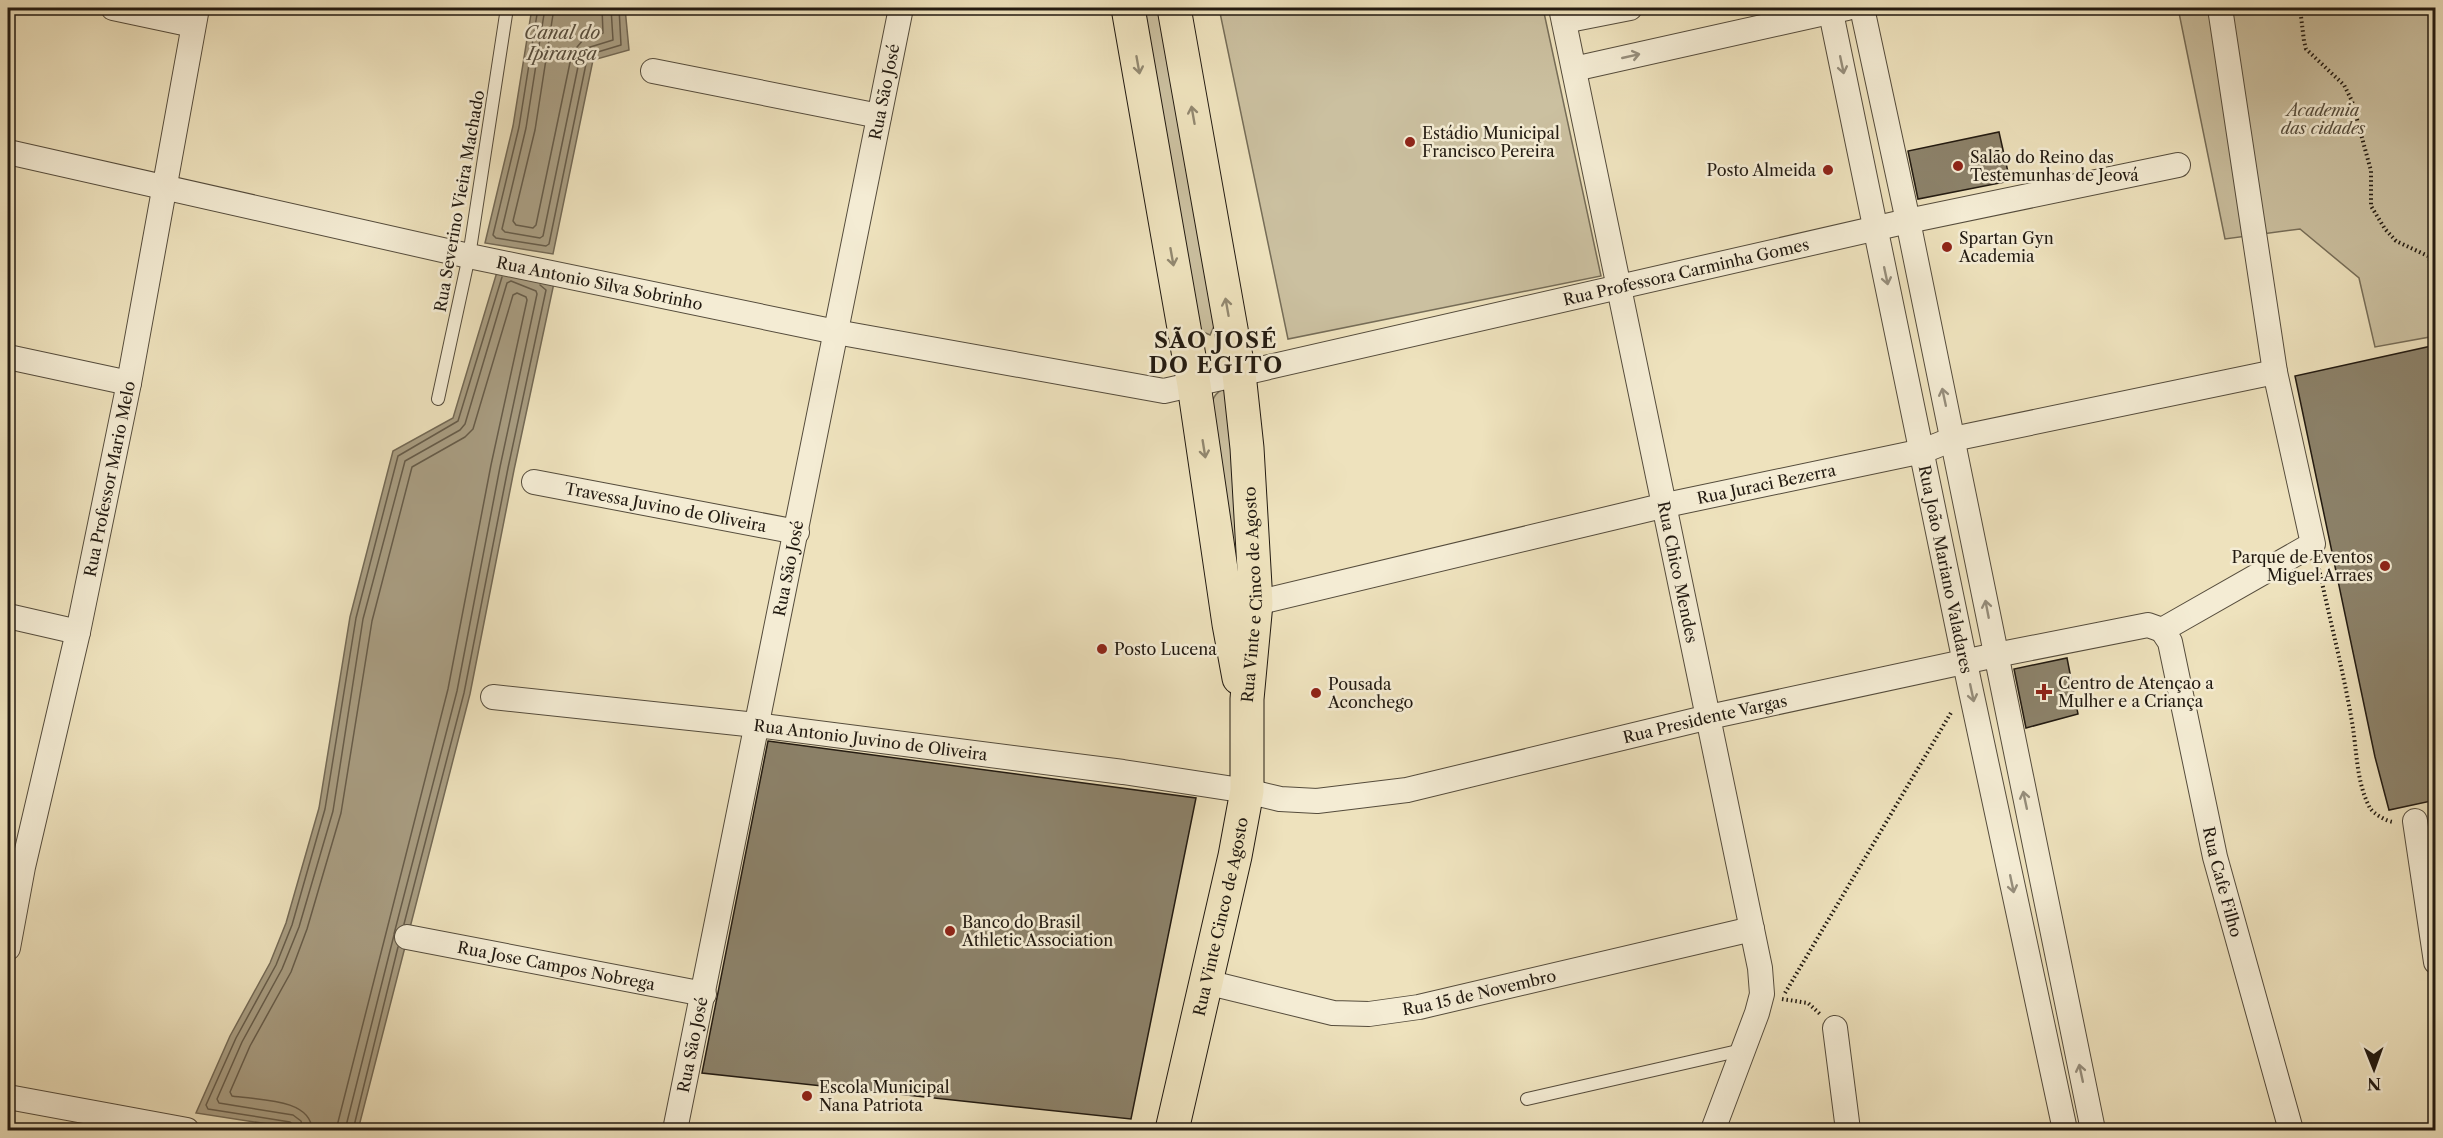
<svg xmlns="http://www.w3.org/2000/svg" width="2443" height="1138" font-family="'Libre Caslon Text',serif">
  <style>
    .green { fill: #cbc0a0; stroke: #766d58; stroke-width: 1.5 }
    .water { fill: #a99e83; stroke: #736955; stroke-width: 1.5 }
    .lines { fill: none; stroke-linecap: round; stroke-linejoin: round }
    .shore { stroke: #665c4a; stroke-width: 1.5 }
    .building { fill: #8c826a; stroke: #221a11; stroke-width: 1.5 }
    .lane-casing { stroke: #554c3c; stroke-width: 14 }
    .street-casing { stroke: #554c3c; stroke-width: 26 }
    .primary-casing { stroke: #221a11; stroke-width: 35 }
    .path { stroke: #221a11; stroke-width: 4; stroke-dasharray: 1.5 3; stroke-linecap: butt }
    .lane { stroke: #f4ecd4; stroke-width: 12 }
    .street { stroke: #f4ecd4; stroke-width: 24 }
    .primary { stroke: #eee2bd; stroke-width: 33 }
    .oneway { stroke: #968e7c }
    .oneway2 { stroke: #928870 }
    .poi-dot { fill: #8f2418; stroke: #f4ecd4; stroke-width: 2 }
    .labels { text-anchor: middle; stroke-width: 5; stroke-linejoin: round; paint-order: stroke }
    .street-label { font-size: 16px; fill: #221a11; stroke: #f4ecd4 }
    .park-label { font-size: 16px; font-style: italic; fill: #554c3c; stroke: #f4ecd4 }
    .poi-label { font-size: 16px; fill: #221a11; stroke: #f4ecd4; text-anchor: start }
    .water-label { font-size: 18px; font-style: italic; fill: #584f3f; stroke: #f4ecd4 }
    .district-label { font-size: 22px; font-weight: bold; letter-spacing: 1.5px; fill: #221a11; stroke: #f4ecd4 }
  </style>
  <rect width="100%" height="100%" fill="#eee2bd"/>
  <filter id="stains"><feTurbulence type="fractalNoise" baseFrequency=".00333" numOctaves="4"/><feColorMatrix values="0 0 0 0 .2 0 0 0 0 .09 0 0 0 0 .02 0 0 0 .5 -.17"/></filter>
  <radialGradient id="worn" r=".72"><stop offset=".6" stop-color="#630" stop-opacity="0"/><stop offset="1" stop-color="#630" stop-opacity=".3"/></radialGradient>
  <g class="green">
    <path d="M1141,8H1159L1215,324L1210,335L1201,331Z"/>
    <path d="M1219,8H1543L1601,276L1288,339Z"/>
    <path d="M2178,8H2435V336L2375,347L2359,278L2300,229L2225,239Z"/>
    <path d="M1224,389L1228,395L1244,639L1210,411C1212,402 1213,393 1224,389Z"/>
  </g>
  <g class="water">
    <path d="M532,8H625L629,50L593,60L553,254L485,243L513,126Z"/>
    <path d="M500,262L554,283L514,470L470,694L358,1130H307L196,1113L230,1036L270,963L286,923L319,808L350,617L393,451L453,418Z"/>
  </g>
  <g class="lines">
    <g class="shore">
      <path d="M538,8L519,127L493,235L496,238L546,246L549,244L587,59L591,54L621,45L619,8"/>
      <path d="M545,8L526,128L502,229L505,232L540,238L543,236L580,57L587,48L613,40L611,8"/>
      <path d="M554,8L535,130L513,221L516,225L533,228L536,225L572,53L583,40L603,33L602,8"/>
      <path d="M404,924L464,693L508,468L546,290L540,285"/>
      <path d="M295,1130L294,1125L290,1122L208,1109L206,1105L236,1038L276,965L292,925L325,809L356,618L398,456L458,421L502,277"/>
      <path d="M303,1130L301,1121L293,1115L219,1103L217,1099L242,1042L282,969L299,927L333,811L363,619L405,461L460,430L465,424L507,283L511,281L536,291L537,294L500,467L457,691L394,934"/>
      <path d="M312,1130C311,1098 257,1100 232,1096L230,1092L250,1046L291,972L307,929L341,813L372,621L412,467L465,437L473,429L513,295L517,293L526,297L527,300L491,465L448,689L336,1130"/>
      <path d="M345,1130L394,935"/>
      <path d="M353,1130L398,947"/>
    </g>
  </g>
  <g class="building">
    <path d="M1999,132L2010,181L1918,199L1908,151Z"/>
    <path d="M2436,345V800L2389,810L2375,757L2295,376Z"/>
    <path d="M2067,658L2078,714L2026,728L2014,669Z"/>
    <path d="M768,741L1196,798L1131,1119L702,1073Z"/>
  </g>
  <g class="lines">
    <defs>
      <g id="lane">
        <path d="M438,399L469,256L507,8"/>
        <path d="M1527,1099L1742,1050"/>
      </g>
      <g id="street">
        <path d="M113,8L193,25"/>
        <path id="s1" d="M1561,8L1760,968L1762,994L1757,1013L1713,1130"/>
        <path id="s2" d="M1830,8L1969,682L2065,1130"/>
        <path d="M1862,8L1908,221L2093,1130"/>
        <path d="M1564,21L1630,8"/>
        <path d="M1574,69L1847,8"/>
        <path d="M653,71L879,116"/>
        <path id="s3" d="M8,152L469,256L836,332L1164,391L1908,221L2178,165"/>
        <path d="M8,357L129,383"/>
        <path id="s4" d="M534,482L797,532"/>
        <path id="s5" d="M1256,603L1666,505L1923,451L1953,439L2275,372"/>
        <path d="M8,616L78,632"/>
        <path d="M2162,630L2313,544L2275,372L2220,8"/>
        <path id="s6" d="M2162,630L2170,642L2215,857L2291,1130"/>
        <path id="s7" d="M493,697L756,725L1123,772L1247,791L1280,799L1317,801L1407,790L1709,717L1996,655L2148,625L2162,630"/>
        <path d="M2415,821L2436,962"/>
        <path id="s8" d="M407,937L704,994"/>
        <path id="s9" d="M8,948L23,867L78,632L129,383L197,8"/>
        <path id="s10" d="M1206,982L1333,1013L1369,1014L1419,1007L1752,929"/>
        <path d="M1835,1028L1848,1130"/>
        <path d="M8,1097L187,1130"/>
        <path id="s11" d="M675,1130L901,8"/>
      </g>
      <g id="primary">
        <path d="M1128,8L1194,385L1229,624L1239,678"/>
        <path id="s12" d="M1172,1130L1235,856L1247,791V699L1256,603L1247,448L1239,374L1174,8"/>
      </g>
    </defs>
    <use href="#lane" class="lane-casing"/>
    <use href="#street" class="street-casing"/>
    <use href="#primary" class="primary-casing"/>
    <g class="path">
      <path d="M2300,8L2304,41L2306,49L2344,85L2352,101L2371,171V206L2385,229L2396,241L2428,256L2436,275"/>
      <path d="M2318,564C2329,617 2343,669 2352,722C2357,750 2356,782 2370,808C2374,814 2386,821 2393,822"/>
      <path d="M1785,993L1952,711"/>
      <path d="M1782,999L1808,1003L1821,1015"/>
    </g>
    <use href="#lane" class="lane"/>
    <use href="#street" class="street"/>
    <use href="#primary" class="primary"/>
  </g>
  <defs><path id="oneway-shaft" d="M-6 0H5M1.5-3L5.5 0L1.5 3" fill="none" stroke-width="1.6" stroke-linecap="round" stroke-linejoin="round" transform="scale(1.5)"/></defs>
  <g class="oneway">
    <use href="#oneway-shaft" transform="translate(1631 56) rotate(-13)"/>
    <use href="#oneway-shaft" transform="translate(1842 65) rotate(78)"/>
    <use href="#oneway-shaft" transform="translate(1886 276) rotate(78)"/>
    <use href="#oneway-shaft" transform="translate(1944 397) rotate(-102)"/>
    <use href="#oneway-shaft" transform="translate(1987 609) rotate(-101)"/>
    <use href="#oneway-shaft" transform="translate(1972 693) rotate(78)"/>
    <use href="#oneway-shaft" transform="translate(2025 800) rotate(-102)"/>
    <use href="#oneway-shaft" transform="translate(2012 884) rotate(78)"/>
    <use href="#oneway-shaft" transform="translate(2081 1073) rotate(-102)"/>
  </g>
  <g class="oneway2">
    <use href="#oneway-shaft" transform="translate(1138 65) rotate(80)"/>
    <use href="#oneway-shaft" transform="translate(1193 115) rotate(-100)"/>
    <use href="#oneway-shaft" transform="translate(1172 257) rotate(80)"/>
    <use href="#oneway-shaft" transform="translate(1227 307) rotate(-100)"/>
    <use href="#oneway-shaft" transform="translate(1204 449) rotate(81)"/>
  </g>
  <g class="poi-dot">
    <circle cx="1410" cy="142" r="6"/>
    <circle cx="1958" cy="166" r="6"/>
    <circle cx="1828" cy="170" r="6"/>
    <circle cx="1947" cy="247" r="6"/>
    <circle cx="2385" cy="566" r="6"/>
    <circle cx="1102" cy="649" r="6"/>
    <path d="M2041 683h6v6h6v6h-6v6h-6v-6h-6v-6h6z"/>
    <circle cx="1316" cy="693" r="6"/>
    <circle cx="950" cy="931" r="6"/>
    <circle cx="807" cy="1096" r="6"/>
  </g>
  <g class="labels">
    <g class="street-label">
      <text dy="6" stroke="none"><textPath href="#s11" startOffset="1059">Rua São José</textPath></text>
      <text transform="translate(459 201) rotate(-80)" y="6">Rua Severino Vieira Machado</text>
      <text dy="6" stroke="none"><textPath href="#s3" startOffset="1716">Rua Professora Carminha Gomes</textPath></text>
      <text dy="6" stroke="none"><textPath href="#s3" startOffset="606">Rua Antonio Silva Sobrinho</textPath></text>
      <text dy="6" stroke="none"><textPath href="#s9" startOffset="480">Rua Professor Mario Melo</textPath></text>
      <text dy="6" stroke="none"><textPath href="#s5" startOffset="524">Rua Juraci Bezerra</textPath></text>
      <text dy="6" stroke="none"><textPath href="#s4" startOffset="134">Travessa Juvino de Oliveira</textPath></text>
      <text dy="6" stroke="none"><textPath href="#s11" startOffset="573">Rua São José</textPath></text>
      <text dy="6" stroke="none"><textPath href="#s2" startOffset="573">Rua João Mariano Valadares</textPath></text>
      <text dy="6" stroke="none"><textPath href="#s1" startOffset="576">Rua Chico Mendes</textPath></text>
      <text dy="6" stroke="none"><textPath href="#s12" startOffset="544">Rua Vinte e Cinco de Agosto</textPath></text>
      <text dy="6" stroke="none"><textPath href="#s7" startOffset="1228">Rua Presidente Vargas</textPath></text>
      <text dy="6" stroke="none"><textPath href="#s7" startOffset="380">Rua Antonio Juvino de Oliveira</textPath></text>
      <text dy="6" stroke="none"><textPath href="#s6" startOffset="260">Rua Cafe Filho</textPath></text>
      <text dy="6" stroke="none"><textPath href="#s12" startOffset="219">Rua Vinte Cinco de Agosto</textPath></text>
      <text dy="6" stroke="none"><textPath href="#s8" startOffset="152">Rua Jose Campos Nobrega</textPath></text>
      <text dy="6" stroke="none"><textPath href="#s10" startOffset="279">Rua 15 de Novembro</textPath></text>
      <text dy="6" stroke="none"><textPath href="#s11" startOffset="87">Rua São José</textPath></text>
    </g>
    <g class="park-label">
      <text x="2323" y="116">Academia<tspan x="2323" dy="18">das cidades</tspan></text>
    </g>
    <g class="poi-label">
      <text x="1422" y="139">Estádio Municipal<tspan x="1422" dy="18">Francisco Pereira</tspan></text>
      <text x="1970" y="163">Salão do Reino das<tspan x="1970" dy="18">Testemunhas de Jeová</tspan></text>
      <text x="1816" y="176" text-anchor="end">Posto Almeida</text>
      <text x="1959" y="244">Spartan Gyn<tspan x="1959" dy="18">Academia</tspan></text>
      <text x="2373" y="563" text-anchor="end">Parque de Eventos<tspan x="2373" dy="18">Miguel Arraes</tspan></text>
      <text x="1114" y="655">Posto Lucena</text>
      <text x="2058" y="689">Centro de Atençao a<tspan x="2058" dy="18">Mulher e a Criança</tspan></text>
      <text x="1328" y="690">Pousada<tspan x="1328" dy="18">Aconchego</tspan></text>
      <text x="962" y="928">Banco do Brasil<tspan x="962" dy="18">Athletic Association</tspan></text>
      <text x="819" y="1093">Escola Municipal<tspan x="819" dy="18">Nana Patriota</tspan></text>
    </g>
    <g class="water-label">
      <text x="562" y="39">Canal do<tspan x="562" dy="21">Ipiranga</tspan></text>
    </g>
    <g class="district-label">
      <text x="1216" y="348">SÃO JOSÉ<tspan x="1216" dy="25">DO EGITO</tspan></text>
    </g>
  </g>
  <rect width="2443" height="1138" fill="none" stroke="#eee2bd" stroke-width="30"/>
  <rect x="9" y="9" width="2425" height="1120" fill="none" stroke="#221a11" stroke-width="3"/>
  <rect x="15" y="15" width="2413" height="1108" fill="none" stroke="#221a11" stroke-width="1.5"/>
  <g transform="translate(2374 1069) rotate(179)" stroke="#f4ecd4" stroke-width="4.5" paint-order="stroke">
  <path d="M0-4.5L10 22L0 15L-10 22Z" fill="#221a11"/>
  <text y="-9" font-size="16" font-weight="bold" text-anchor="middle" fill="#221a11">N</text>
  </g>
  <rect width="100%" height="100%" filter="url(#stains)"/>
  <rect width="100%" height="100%" fill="url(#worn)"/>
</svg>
